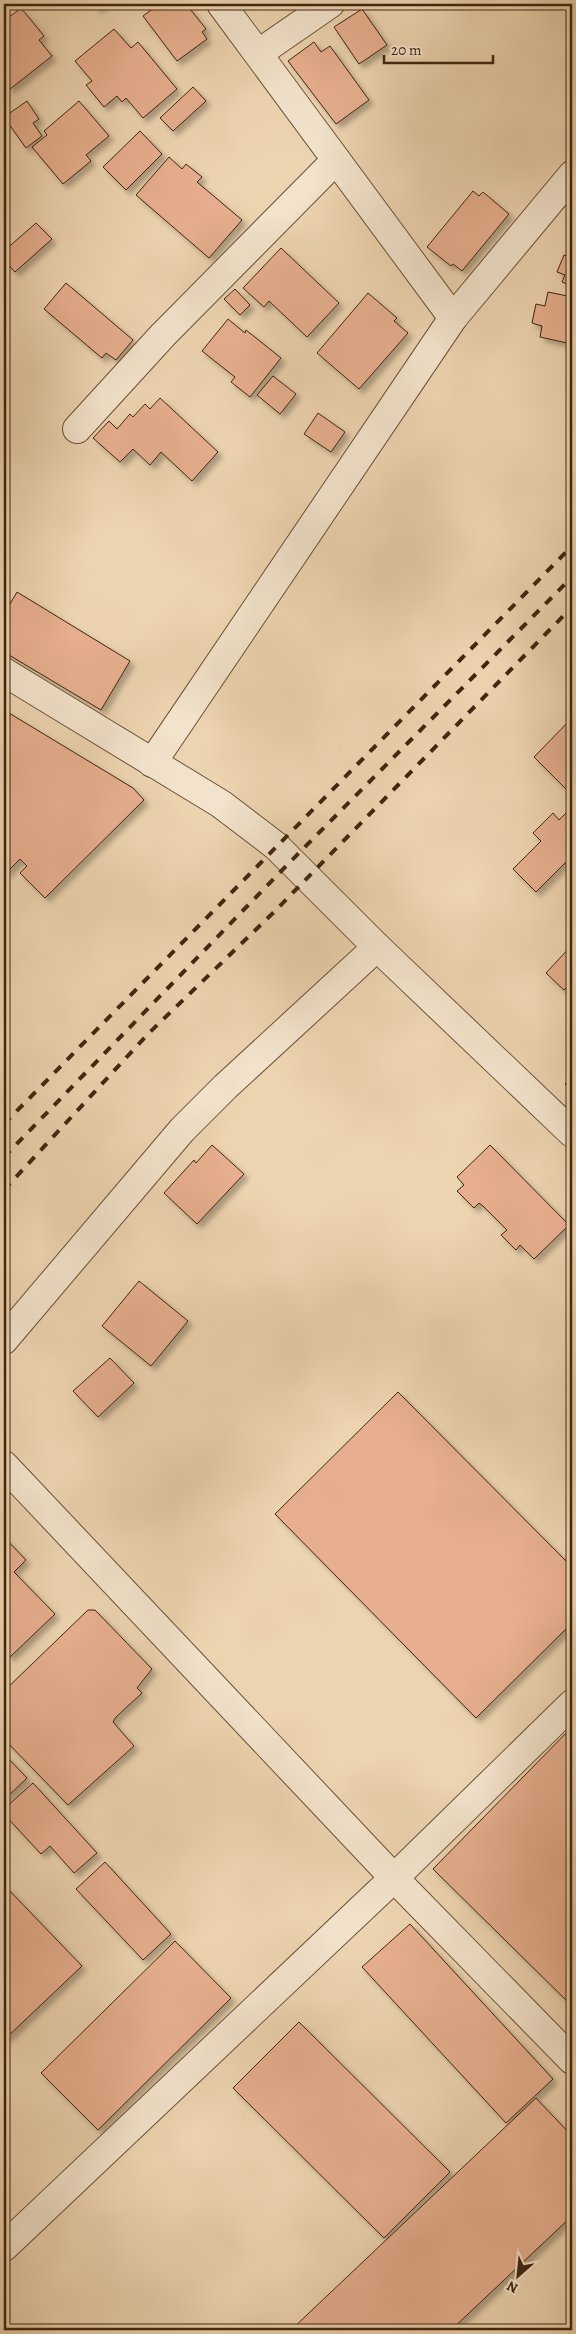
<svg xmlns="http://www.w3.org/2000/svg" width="576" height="2334" font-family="Alegreya,serif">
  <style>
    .building { fill: #e7af8f; stroke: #40250f; filter: url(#shadow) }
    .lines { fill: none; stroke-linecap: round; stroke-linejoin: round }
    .minor-casing { stroke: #6b5137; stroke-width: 30 }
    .tertiary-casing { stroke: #6b5137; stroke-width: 30 }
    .minor { stroke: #f3e3cc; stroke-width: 28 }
    .tertiary { stroke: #f3e3cc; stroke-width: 28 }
    .rail { stroke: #40250f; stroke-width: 4; stroke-dasharray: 9 9; stroke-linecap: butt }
  </style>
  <defs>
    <filter id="shadow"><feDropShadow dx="4.5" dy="4.5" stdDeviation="2.5" flood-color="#0004"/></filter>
  </defs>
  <rect width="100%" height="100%" fill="#edd4b0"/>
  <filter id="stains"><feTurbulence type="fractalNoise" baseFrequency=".004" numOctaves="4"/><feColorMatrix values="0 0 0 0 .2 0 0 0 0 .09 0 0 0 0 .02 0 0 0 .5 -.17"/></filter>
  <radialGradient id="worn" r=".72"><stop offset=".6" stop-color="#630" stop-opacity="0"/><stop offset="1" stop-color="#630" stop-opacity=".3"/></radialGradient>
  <g class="building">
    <path d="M93,4H104L97,9Z"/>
    <path d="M159,4H168L171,7L175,4H180L183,7L186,4L206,29L202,32L207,39L177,61L143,16Z"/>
    <path d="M21,8L44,36L39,40L52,56L10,89L4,81V21Z"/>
    <path d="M362,9L387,45L359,64L334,27Z"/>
    <path d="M114,29L131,48L138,42L177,89L143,118L126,98L122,102L117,96L104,107L86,85L92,81L75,61Z"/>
    <path d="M314,42L321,52L330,46L369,100L336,124L288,61Z"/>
    <path d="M193,87L206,101L173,131L160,118Z"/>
    <path d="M27,101L39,119L33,123L42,136L26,148L4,117Z"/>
    <path d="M79,101L109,136L86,155L91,161L63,184L32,147L47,135L44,131Z"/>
    <path d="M140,131L162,154L126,190L103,167Z"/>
    <path d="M169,157L182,169L186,164L202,177L197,182L242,220L209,258L136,195Z"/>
    <path d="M473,191L479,196L483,192L509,214L462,271L453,264L451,266L427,247Z"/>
    <path d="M36,223L52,239L15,272L4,260V251Z"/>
    <path d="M281,248L339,303L307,337L269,301L264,307L243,288Z"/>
    <path d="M564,255L572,258V286L562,282L565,275L557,272Z"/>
    <path d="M66,283L133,340L116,360L106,353L102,358L44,309Z"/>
    <path d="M235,289L250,305L240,315L224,299Z"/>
    <path d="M548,292L572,297V344L540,337L542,326L532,323L536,304L545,306Z"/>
    <path d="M368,293L397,318L394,321L408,333L359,389L317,353Z"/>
    <path d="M228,319L245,333L246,330L281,358L250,397L231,382L235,377L202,351Z"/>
    <path d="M273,376L296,394L280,414L257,395Z"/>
    <path d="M160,398L218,452L192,481L161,452L150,465L133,449L120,462L93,438L109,421L117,429L130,414L133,417L145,404L150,409Z"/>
    <path d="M318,413L345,432L331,452L304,434Z"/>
    <path d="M17,592L130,661L101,710L4,652V614Z"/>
    <path d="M4,710L133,788L144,800L45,898L20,873L27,866L20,859L4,875Z"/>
    <path d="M572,718V795L534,757Z"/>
    <path d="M569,810L572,813V856L536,892L513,869L541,841L533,833L553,813L559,820Z"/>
    <path d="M572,945V981L564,990L546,973Z"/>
    <path d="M572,1077V1091L565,1084Z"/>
    <path d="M212,1145L244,1174L197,1224L164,1193L194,1160L196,1163Z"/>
    <path d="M490,1145L569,1225L534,1259L520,1245L516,1250L501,1235L507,1230L483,1206L479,1203L474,1208L457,1191L464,1185L457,1177Z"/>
    <path d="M139,1281L188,1321L151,1366L102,1326Z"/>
    <path d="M110,1358L134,1383L98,1417L73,1391Z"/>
    <path d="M398,1392L572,1567V1623L476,1718L275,1514Z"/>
    <path d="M4,1537L26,1560L14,1572L55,1614L10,1657L4,1651Z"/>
    <path d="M88,1610H95L152,1669L137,1688L142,1693L116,1717L113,1722L134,1746L68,1805L4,1739V1691Z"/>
    <path d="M572,1727V2006L433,1869Z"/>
    <path d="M4,1754L27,1778L4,1800Z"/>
    <path d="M33,1783L97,1853L74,1873L50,1846L41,1854L4,1814V1809Z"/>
    <path d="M105,1862L171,1934L143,1960L76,1889Z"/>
    <path d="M5,1886L82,1966L4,2040V1888Z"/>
    <path d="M410,1924L553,2079L506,2123L362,1967Z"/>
    <path d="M175,1941L231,1998L98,2130L41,2073Z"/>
    <path d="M299,2022L450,2172L384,2238L233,2088Z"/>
    <path d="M536,2098L572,2136V2216L451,2330H291Z"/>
  </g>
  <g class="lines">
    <defs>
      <g id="minor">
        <path d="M221,4L453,318"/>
        <path d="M259,53L330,4"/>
        <path d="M77,429L163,335L336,160"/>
        <path d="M4,672L221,804L276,846L377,947L225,1087L182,1130L4,1340"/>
        <path d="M152,763L453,318L572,175"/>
        <path d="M4,1465L394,1878L572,2060"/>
        <path d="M4,2247L394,1878L572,1704"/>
      </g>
      <path id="tertiary" d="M377,947L572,1133"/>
    </defs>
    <use href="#minor" class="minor-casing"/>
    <use href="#tertiary" class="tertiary-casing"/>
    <use href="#minor" class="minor"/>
    <use href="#tertiary" class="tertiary"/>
    <g class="rail">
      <path d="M4,1124L572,546"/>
      <path d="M4,1157L291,861L572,577"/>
      <path d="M4,1190L148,1034L274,912L572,607"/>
    </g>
  </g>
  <rect width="576" height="2334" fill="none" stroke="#edd4b0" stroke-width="20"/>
  <rect x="5" y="5" width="566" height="2324" fill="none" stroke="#40250f" stroke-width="2.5"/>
  <rect x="10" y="10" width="556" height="2314" fill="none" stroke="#40250f"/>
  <g transform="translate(518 2276) rotate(207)" stroke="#f3e3cc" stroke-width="4" paint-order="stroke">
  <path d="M0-4L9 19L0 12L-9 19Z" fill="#40250f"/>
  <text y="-8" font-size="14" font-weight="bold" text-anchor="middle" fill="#40250f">N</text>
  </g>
  <path d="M384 55v8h109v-8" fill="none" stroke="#40250f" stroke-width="2.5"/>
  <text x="391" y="55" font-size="15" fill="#40250f" stroke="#f3e3cc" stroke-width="4" paint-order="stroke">20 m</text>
  <rect width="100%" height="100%" filter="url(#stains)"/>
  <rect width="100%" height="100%" fill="url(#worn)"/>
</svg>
